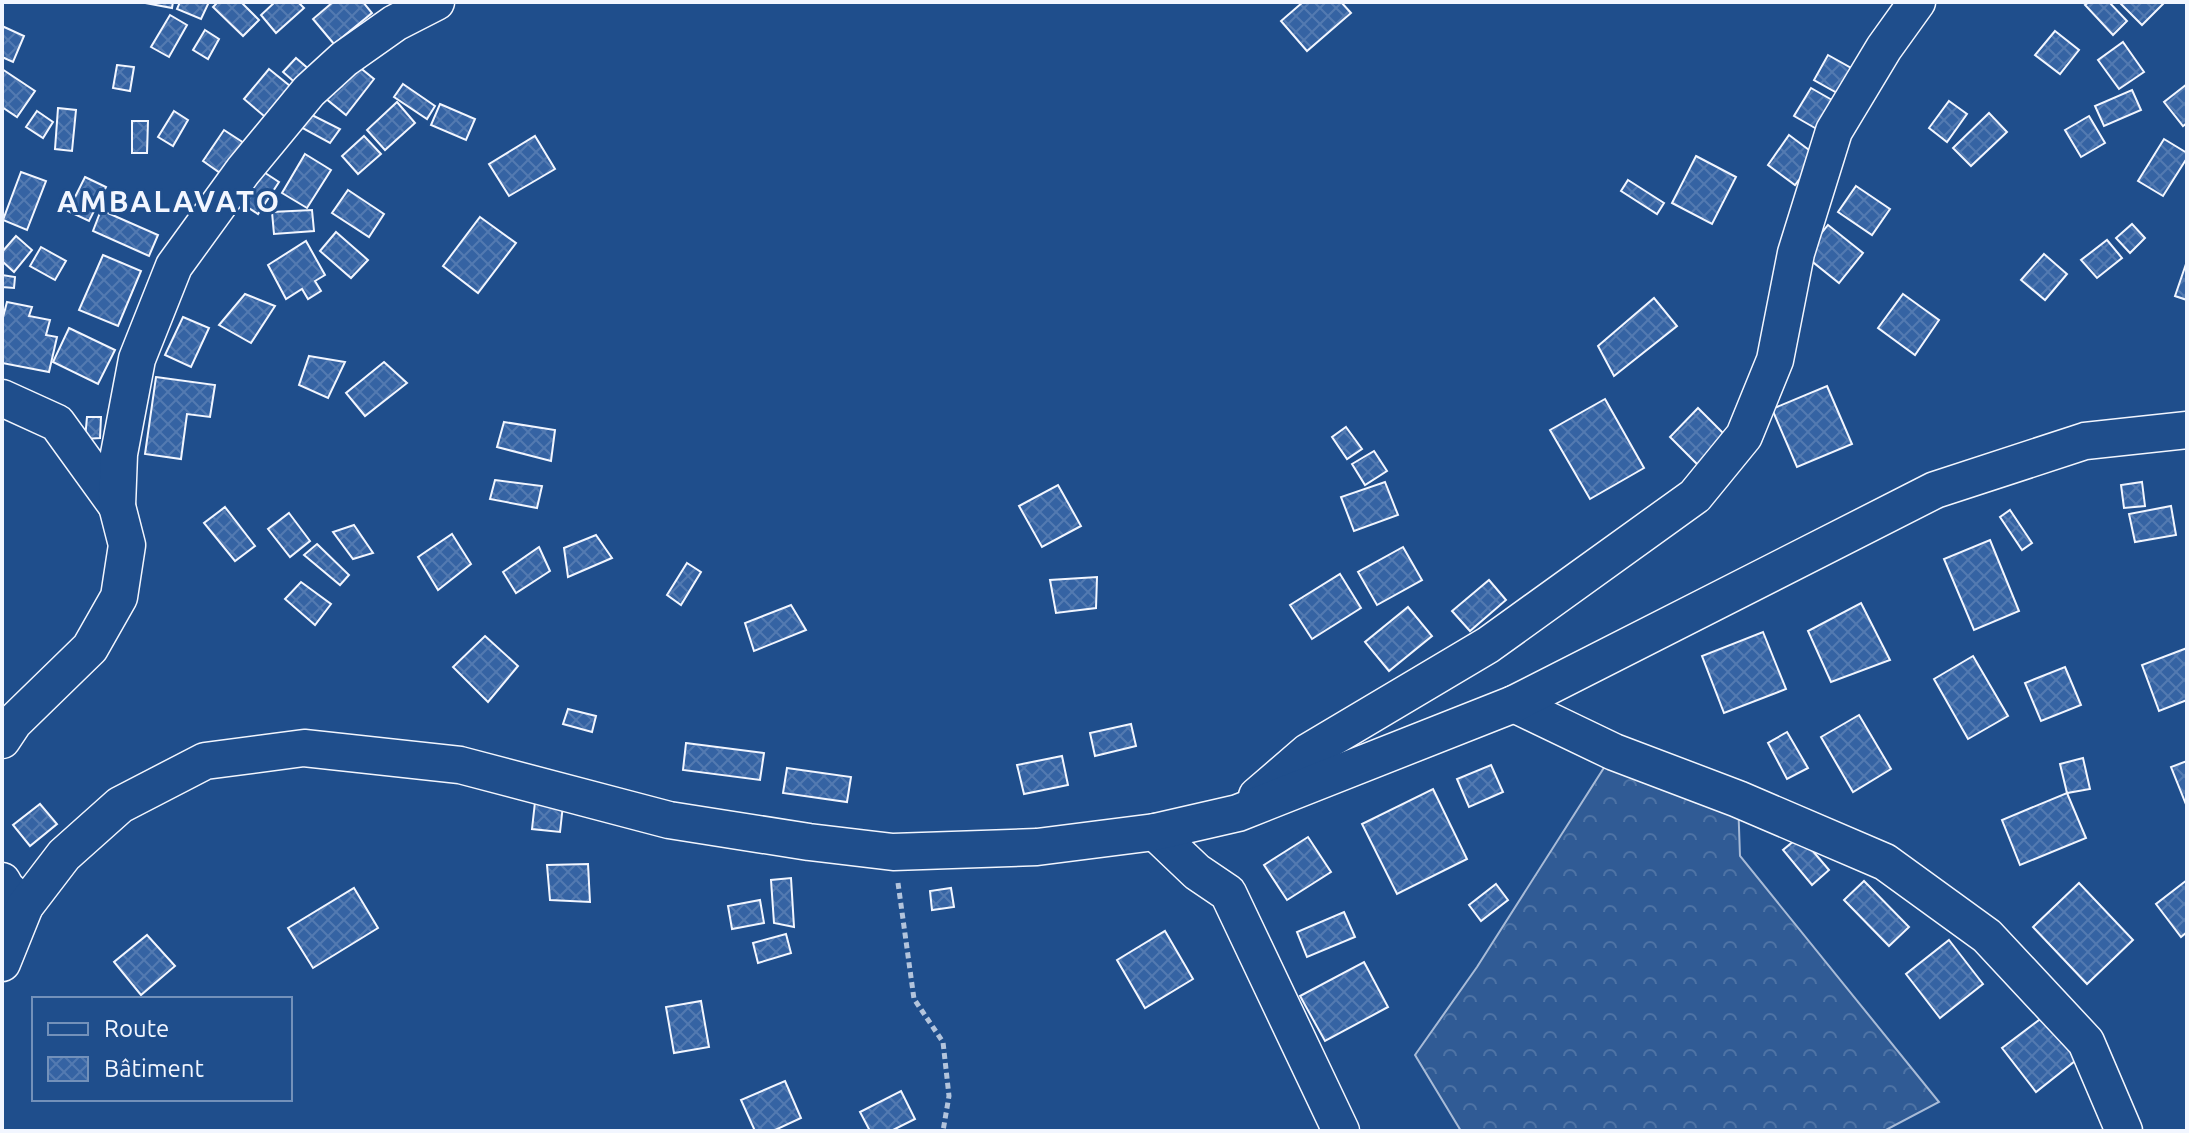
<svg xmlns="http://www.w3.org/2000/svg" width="2189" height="1133" font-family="Ubuntu,sans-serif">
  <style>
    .forest { fill: url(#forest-crowns); stroke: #a8bbd7; stroke-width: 2 }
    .building { fill: url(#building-cross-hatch); stroke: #f2f6ff; stroke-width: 2 }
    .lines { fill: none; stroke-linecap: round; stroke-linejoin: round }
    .minor-casing { stroke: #f2f6ff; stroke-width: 39 }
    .path { stroke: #b3c4dc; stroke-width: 5; stroke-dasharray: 6 4; stroke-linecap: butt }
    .minor { stroke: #1f4e8c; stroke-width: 36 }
    .labels { text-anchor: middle; stroke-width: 6; stroke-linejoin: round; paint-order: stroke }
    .district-label { font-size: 30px; font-weight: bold; letter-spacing: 2px; fill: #f2f6ff; stroke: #1f4e8c }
  </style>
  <defs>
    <pattern id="forest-crowns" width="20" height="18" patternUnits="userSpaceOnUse" patternTransform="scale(2)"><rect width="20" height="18" fill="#305b95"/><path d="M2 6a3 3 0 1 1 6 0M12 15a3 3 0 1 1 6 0" fill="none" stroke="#4e73a5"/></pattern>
    <pattern id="building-cross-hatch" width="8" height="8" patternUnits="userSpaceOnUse" patternTransform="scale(2)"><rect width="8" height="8" fill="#3563a3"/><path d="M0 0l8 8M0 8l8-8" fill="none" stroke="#537ab1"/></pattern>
  </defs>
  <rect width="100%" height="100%" fill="#1f4e8c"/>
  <path class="forest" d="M1614,752L1738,799L1740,856L1939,1102L1884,1131H1461L1415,1055L1477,967Z"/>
  <g class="building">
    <path d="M140,2H173L172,8Z"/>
    <path d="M180,2H209L201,19L177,9Z"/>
    <path d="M218,2H241L259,20L243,36L213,7Z"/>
    <path d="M275,2H298L304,8L276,33L261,15Z"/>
    <path d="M333,2H363L372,13L334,44L313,19Z"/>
    <path d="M1303,2H1341L1351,13L1307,51L1281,21Z"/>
    <path d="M2089,2H2109L2127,21L2113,35L2085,5Z"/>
    <path d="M2119,2H2165L2142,25Z"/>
    <path d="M170,15L187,25L169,57L151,47Z"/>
    <path d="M2,26L24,36L13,62L2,57Z"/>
    <path d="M205,30L219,39L208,59L193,50Z"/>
    <path d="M2055,31L2079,50L2060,74L2035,55Z"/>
    <path d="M2123,42L2144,72L2119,89L2098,60Z"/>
    <path d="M1828,55L1860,73L1846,98L1814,80Z"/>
    <path d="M296,58L311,71L299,86L283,72Z"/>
    <path d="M353,62L374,79L346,115L325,98Z"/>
    <path d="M117,65L134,67L130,91L113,88Z"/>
    <path d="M2,69L35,91L17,117L2,107Z"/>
    <path d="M269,69L295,90L270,121L244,99Z"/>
    <path d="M403,84L435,106L427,119L394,97Z"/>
    <path d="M2187,84V123L2183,126L2164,102Z"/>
    <path d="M1811,88L1839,104L1822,132L1794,116Z"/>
    <path d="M2132,90L2141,110L2104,126L2095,106Z"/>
    <path d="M1949,101L1967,114L1947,142L1929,128Z"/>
    <path d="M397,102L415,123L385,150L367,130Z"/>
    <path d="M440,104L475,119L466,140L431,125Z"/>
    <path d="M58,108L76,110L72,151L55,149Z"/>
    <path d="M37,111L53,122L43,138L26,127Z"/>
    <path d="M174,111L188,120L173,146L158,137Z"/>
    <path d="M304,111L340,129L330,143L295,124Z"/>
    <path d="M1989,113L2007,132L1971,166L1953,148Z"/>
    <path d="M2089,116L2105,143L2081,157L2065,130Z"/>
    <path d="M132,121H148L147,153H132Z"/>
    <path d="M224,130L244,143L223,175L203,161Z"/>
    <path d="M1789,135L1817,156L1795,185L1768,165Z"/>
    <path d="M364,136L381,154L358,174L342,156Z"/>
    <path d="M535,136L555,169L509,196L489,164Z"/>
    <path d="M2164,139L2187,153V158L2163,196L2138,181Z"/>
    <path d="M305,154L331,170L307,208L282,193Z"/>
    <path d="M1696,156L1736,177L1712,224L1672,203Z"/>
    <path d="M259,169L279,182L258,214L238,201Z"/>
    <path d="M21,172L46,181L27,230L3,220Z"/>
    <path d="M85,177L106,187L89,221L68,211Z"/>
    <path d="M1628,180L1664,203L1657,214L1621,191Z"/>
    <path d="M1856,186L1890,209L1872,235L1838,212Z"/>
    <path d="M348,190L384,214L369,237L332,213Z"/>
    <path d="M101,210L158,235L149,256L93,231Z"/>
    <path d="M312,210L314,231L274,234L272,212Z"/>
    <path d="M480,217L516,243L478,293L443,266Z"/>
    <path d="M2132,224L2145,238L2130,253L2116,238Z"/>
    <path d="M1828,225L1863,253L1839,283L1804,255Z"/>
    <path d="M336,232L368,260L351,278L320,251Z"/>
    <path d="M16,236L32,250L14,272L2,261V252Z"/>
    <path d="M2107,240L2122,258L2097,278L2081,260Z"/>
    <path d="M306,241L325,275L315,281L321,291L308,299L302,289L286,299L268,265Z"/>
    <path d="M41,247L66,261L55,280L30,266Z"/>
    <path d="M2044,254L2067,274L2045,300L2021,280Z"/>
    <path d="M103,255L141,271L118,326L79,310Z"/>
    <path d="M2187,261V300L2175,296Z"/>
    <path d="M2,275L15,277L14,288L2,287Z"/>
    <path d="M245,294L275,306L251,343L219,325Z"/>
    <path d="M1903,294L1939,320L1915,355L1878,328Z"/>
    <path d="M1654,298L1677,326L1614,376L1598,346Z"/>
    <path d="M7,302L32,307L29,316L50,320L46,335L57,337L49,372L2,363V321Z"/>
    <path d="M183,317L209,328L191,367L165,355Z"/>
    <path d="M69,328L115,350L98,384L53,362Z"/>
    <path d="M309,356L345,362L328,398L299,385Z"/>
    <path d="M384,362L407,383L365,416L346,393Z"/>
    <path d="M156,377L215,385L210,417L187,414L181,459L145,454Z"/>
    <path d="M1827,386L1852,444L1797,467L1772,409Z"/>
    <path d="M1605,399L1644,468L1590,499L1550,430Z"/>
    <path d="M1698,408L1729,439L1700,467L1670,437Z"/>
    <path d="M87,417H101L100,438L85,439Z"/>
    <path d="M504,422L555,430L551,461L497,447Z"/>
    <path d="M1346,427L1362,449L1347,459L1332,437Z"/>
    <path d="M1374,451L1387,471L1365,485L1352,464Z"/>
    <path d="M495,480L542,486L537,508L490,499Z"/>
    <path d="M1385,482L1398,515L1354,531L1341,497Z"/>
    <path d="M2142,482L2145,506L2124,508L2121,485Z"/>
    <path d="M1058,485L1081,526L1042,547L1019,506Z"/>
    <path d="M2171,506L2176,535L2135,542L2129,514Z"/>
    <path d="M225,507L255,546L235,561L204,523Z"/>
    <path d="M2010,510L2032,543L2022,550L2000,517Z"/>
    <path d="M289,513L310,541L290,557L268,529Z"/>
    <path d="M354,525L373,553L353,559L333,532Z"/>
    <path d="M452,534L471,564L438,590L418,557Z"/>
    <path d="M596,535L612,558L568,577L564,548Z"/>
    <path d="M1990,540L2019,611L1974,630L1944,559Z"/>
    <path d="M317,544L349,575L340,585L304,555Z"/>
    <path d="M539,547L550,571L516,593L503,572Z"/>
    <path d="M1403,547L1422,580L1377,605L1358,572Z"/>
    <path d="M687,563L701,572L681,605L667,595Z"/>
    <path d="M1340,574L1361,608L1312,639L1290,605Z"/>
    <path d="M1097,577L1096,608L1056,613L1050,580Z"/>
    <path d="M1489,580L1506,600L1470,631L1452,611Z"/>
    <path d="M301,582L331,604L315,625L285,599Z"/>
    <path d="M1861,603L1890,660L1831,682L1808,631Z"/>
    <path d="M791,605L806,630L754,651L745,623Z"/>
    <path d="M1408,607L1432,636L1389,671L1365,642Z"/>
    <path d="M1763,632L1786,689L1724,713L1702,656Z"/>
    <path d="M485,636L518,666L488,702L453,667Z"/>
    <path d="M2187,648V700L2159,711L2142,665Z"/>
    <path d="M1973,656L2008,716L1968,739L1934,679Z"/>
    <path d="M2065,667L2081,705L2041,721L2025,683Z"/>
    <path d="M568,709L596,716L592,732L563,724Z"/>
    <path d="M1859,715L1891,769L1853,792L1821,737Z"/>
    <path d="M1131,724L1136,746L1095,756L1090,733Z"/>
    <path d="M1787,732L1808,768L1787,779L1768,743Z"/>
    <path d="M686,743L764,753L760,780L683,770Z"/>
    <path d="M1062,756L1068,785L1024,794L1017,765Z"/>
    <path d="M2083,758L2090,789L2067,793L2060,764Z"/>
    <path d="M2187,761V807L2171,767Z"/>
    <path d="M1491,765L1503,792L1469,807L1457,779Z"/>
    <path d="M787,768L851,777L847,802L783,793Z"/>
    <path d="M1433,789L1467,859L1397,894L1362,824Z"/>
    <path d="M2067,793L2086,838L2020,865L2002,820Z"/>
    <path d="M535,802L563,805L560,832L532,829Z"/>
    <path d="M40,804L57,824L30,846L13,825Z"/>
    <path d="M1800,836L1829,870L1812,885L1783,850Z"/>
    <path d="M1308,837L1331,872L1287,900L1264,865Z"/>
    <path d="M588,864L590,902L550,900L547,865Z"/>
    <path d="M791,878L794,927L774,923L771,880Z"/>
    <path d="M2187,880V932L2181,937L2156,904Z"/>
    <path d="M1864,881L1909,927L1889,946L1844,900Z"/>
    <path d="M2079,883L2133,940L2087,984L2033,927Z"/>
    <path d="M1496,884L1508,900L1481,921L1469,905Z"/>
    <path d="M354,888L378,928L313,968L288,928Z"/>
    <path d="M951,888L954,907L932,910L930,891Z"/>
    <path d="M760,900L764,923L732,929L728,906Z"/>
    <path d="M1344,912L1355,937L1307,957L1297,932Z"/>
    <path d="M1165,931L1193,979L1145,1008L1117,960Z"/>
    <path d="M786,934L791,953L758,963L753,943Z"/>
    <path d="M147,935L175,966L141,995L114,962Z"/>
    <path d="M1949,940L1983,984L1940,1018L1906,974Z"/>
    <path d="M1364,962L1388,1007L1325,1041L1300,996Z"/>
    <path d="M701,1001L709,1047L674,1053L666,1007Z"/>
    <path d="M2047,1014L2080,1057L2036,1092L2002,1048Z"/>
    <path d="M785,1081L801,1118L773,1131H755L741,1100Z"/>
    <path d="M901,1091L915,1119L891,1131H870L860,1112Z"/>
  </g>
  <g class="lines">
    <defs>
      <g id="minor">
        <path d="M2,398L57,423L117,506"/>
        <path d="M1514,704L1614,752L1738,799L1885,862L1987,936L2086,1042L2124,1131"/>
        <path d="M2,740L14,722L90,648L119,597L127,545L117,506L119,454L137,359L174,266L243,171L309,91L344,59L395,23L436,2"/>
        <path d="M1257,796L1308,752L1488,645L1695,496L1744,436L1775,360L1796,253L1834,131L1884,48L1917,2"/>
        <path d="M1155,832L1197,872L1228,893L1341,1131"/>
        <path d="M2,881L6,888L25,906"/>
        <path d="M2,963L25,906L64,855L120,805L205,761L304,748L460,765L669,820L809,842L893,852L1037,847L1155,832L1238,813L1514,704L1935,490L2085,441L2187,430"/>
      </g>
    </defs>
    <use href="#minor" class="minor-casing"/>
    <path class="path" d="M898,883L914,999L943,1042L949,1096L943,1131"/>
    <use href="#minor" class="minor"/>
  </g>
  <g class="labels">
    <g class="district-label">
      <text x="169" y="212">AMBALAVATO</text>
    </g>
  </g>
  <rect width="2189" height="1133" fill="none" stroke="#f2f6ff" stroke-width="8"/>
  <rect x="32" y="997" width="260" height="104" fill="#1f4e8c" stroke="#7391ba" stroke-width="2"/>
  <rect x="48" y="1023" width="40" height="12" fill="#1f4e8c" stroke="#7391ba" stroke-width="2"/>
  <text x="104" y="1037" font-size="24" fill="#f2f6ff">Route</text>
  <rect x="48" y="1057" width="40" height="24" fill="url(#building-cross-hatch)" stroke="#7391ba" stroke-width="2"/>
  <text x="104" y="1077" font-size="24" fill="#f2f6ff">Bâtiment</text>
</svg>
